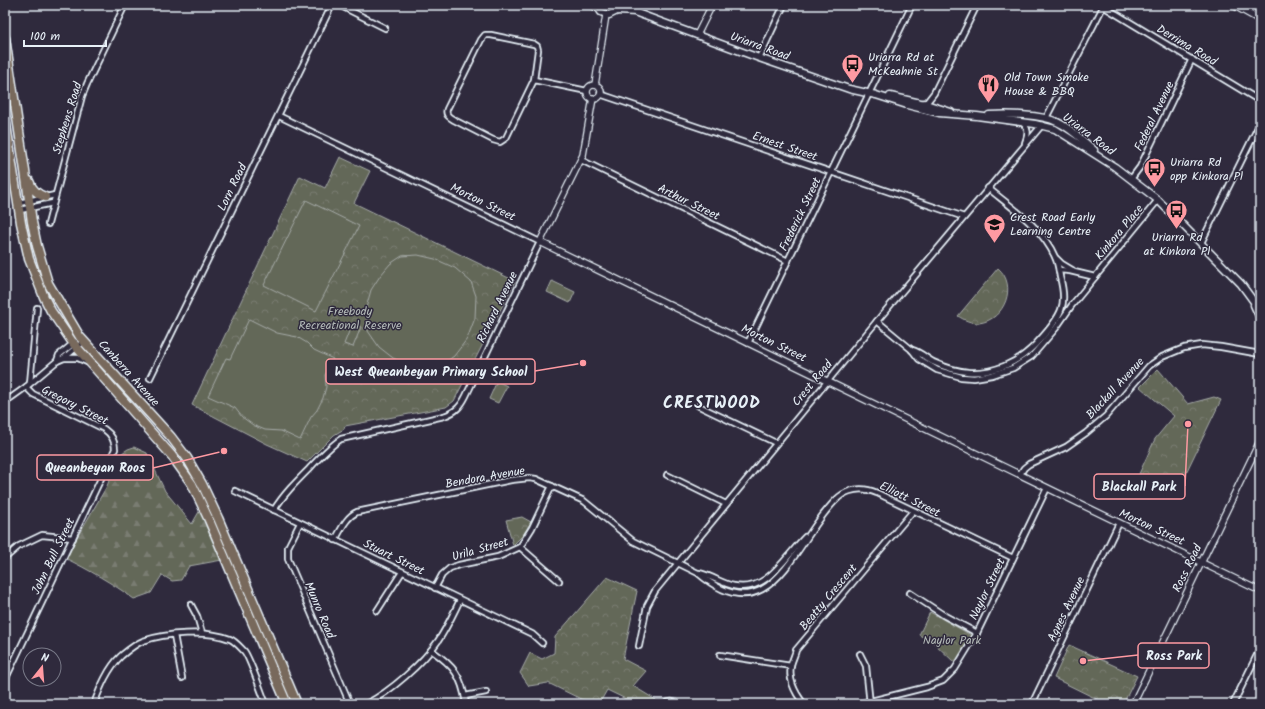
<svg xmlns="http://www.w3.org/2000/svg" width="1265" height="709" font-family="Kalam,sans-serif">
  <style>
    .forest { fill: url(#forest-firs); stroke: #a6aca8 }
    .park { fill: url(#park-crowns); stroke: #a6aca8 }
    .pitch { fill: #646759; stroke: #a6aca8 }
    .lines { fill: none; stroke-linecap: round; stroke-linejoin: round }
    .minor-casing { stroke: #e8f1f8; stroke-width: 8 }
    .tertiary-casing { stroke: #e8f1f8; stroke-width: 8 }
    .secondary-casing { stroke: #e8f1f8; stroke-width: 9 }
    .trunk-casing { stroke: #e8f1f8; stroke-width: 11 }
    .minor { stroke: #2f2a3d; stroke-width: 4.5 }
    .tertiary { stroke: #2f2a3d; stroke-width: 5.5 }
    .secondary { stroke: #2f2a3d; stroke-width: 6 }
    .trunk { stroke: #78695c; stroke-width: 8 }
    .labels { text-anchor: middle; stroke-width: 3; stroke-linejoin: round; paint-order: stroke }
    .street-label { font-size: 12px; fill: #e8f1f8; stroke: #2f2a3d }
    .poi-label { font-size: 12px; fill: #e8f1f8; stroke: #2f2a3d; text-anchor: start }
    .park-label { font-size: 12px; fill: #b3bab8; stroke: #2f2a3d }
    .district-label { font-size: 16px; font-weight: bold; letter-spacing: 1px; fill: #e8f1f8; stroke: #2f2a3d }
    .leader { fill: none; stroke: #ff9aa2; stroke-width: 1.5 }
    .callout-dot { fill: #ff9aa2; stroke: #2f2a3d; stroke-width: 1.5 }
    .callout { fill: #2f2a3d; stroke: #ff9aa2; stroke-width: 1.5 }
    .callout-label { font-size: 13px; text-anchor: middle; font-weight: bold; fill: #e8f1f8 }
  </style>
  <defs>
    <pattern id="forest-firs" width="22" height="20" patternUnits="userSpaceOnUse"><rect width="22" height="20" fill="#646759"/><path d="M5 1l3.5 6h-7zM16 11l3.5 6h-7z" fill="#7a7d72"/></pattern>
    <pattern id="park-crowns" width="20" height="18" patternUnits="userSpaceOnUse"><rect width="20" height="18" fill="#646759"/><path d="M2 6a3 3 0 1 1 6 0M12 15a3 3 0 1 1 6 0" fill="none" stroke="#7a7d72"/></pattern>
  </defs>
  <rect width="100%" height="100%" fill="#2f2a3d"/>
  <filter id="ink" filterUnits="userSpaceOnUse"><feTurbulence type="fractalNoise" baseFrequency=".025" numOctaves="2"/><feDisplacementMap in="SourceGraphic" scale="8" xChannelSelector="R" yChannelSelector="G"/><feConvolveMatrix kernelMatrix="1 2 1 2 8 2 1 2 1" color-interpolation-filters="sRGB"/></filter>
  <g filter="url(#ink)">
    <path class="forest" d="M134,447L147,453L165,491L192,524L200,510L222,560L189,566L181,580L172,581L162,575L151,593L134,599C112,583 89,570 65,558L107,486L119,455L128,449Z"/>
    <g class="park">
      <path d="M340,157L370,171L354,203L515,281L454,401L446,407L431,410L345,426L344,429L334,435L307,462L267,444L192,405L300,176L325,188Z"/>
      <path d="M998,268C1018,285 1005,320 979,323C971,323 964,320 958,316Z"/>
      <path d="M1158,369L1188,404L1214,397L1221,400L1182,481L1139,474L1155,439L1174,416L1140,387Z"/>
      <path d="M522,517L531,522L523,535L513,545L506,520Z"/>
      <path d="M607,577L637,591L623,659L646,671L633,686L656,700L654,704H636L607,690L599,704H591L548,683L529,686L520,673L530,653L542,659L554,653L555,637Z"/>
      <path d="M930,612L971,635L963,652L955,663L933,642L919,635Z"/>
      <path d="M1069,645L1137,676L1123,704H1107L1054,678Z"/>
    </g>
    <g class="pitch">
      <path d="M306,200L359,226L316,311L264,285Z"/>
      <path d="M418,255L435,259L455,268L471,282L476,296L475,318L467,339L454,356L440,366L422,368L408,365L393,358L379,347L368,331L366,308L371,290L380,276L390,264L402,256Z"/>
      <path d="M552,281L575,292L570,303L547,292Z"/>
      <path d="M249,319L277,333L297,337L307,343L314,350L333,359L325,375L326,387L323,398L317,410L311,417L300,440L281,431L265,430L253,425L242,417L235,408L208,396L226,358L230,359Z"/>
      <path d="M352,324L361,327L353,347L344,344Z"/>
      <path d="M497,381L507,386L498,403L489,399Z"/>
    </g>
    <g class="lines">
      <defs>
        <g id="minor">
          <path d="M339,5L385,28"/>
          <path d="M1103,6L1260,101"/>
          <path d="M485,35H491L534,44L537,46L538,50L534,80L506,138L500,142L493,140L454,120C449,117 445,115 447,109L481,40Z"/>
          <path d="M759,58L784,5"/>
          <path d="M534,80L587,91"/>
          <path d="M600,94L964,217"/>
          <path d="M922,103L927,102L934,93L977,5"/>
          <path d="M1046,118L1104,5"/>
          <path d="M1021,122C1030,128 1028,135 1025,143"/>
          <path d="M581,160L788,261"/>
          <path d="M1131,179L1140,167L1192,59"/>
          <path d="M19,203L55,195"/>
          <path d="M20,210L53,203"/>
          <path d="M48,224L82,96L87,84L125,5"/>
          <path d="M1201,243L1260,123"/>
          <path d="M1057,259L1062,264L1072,270"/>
          <path d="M1059,270L1070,271L1095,277L1158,200"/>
          <path d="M877,321L912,350L919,359L937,370L961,377L974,378L992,375L1013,368L1032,356L1056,328L1072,305L1095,277"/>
          <path d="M748,343L912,5"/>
          <path d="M912,350C920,352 926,358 933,362C944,367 956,371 968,372C993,374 1018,363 1036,344C1045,334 1056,323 1061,310C1065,300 1063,288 1060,277C1059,271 1058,263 1055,257C1043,228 1011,207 988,188"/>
          <path d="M64,358H78L87,362"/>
          <path d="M57,361L59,355L75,342"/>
          <path d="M150,378L332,5"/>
          <path d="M30,383L37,308"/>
          <path d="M5,402L26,387L57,361L64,358L84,341"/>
          <path d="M699,406L776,443"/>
          <path d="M1020,474L1024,468L1029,464L1066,447L1086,433L1106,416L1149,366L1162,357L1184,348L1202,345L1221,347L1260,354"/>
          <path d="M667,475L726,504"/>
          <path d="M235,491L532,634L542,643"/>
          <path d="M274,510C283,495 296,482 309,469C319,458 329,447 341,439L444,416C456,412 461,406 466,396L540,242L279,116"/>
          <path d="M300,523L288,547V559L350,704"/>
          <path d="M335,540C341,530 346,517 357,512L511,480L529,478L536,479L584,501L633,541L698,573C764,630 789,559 823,515C830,506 839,494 850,491C859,488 868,489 877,493L1013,558"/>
          <path d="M520,547L559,581"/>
          <path d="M5,558L19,546L42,535L73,538"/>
          <path d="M699,573C712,576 723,584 734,586C767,593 785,557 805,537"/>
          <path d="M435,588L442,575L450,568L459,565L498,557L520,547L532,528L552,486"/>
          <path d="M910,593L945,616L977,633"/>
          <path d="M191,605L197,616L202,633"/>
          <path d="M377,611L402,572"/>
          <path d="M174,635L182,678"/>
          <path d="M639,646L647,606L655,591L877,321L1042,125"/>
          <path d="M431,650C454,666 462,676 466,704"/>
          <path d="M860,654L866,666L870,704"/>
          <path d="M720,655L791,666"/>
          <path d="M5,680L115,449C115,440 111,434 104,429L33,394L26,387"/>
          <path d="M465,696L486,692"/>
          <path d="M94,704C100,688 108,668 121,656C127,651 135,644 143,641C165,633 208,630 230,639C235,641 240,647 244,651C249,656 262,694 266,704"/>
          <path d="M366,704C390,692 423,663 438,641C447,628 453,614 460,600"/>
          <path d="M665,704C669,701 674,701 678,704"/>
          <path d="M804,704C795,693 788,680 791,665C792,660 795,655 796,650L913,511"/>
          <path d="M859,704L927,687L943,681L955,669L977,633L1047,488"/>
          <path d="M1032,704L1119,523"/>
          <path d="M1233,704L1260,649"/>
        </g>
        <g id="tertiary">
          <path d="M592,5L597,8"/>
          <path d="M1233,5L1260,20"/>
          <path d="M697,35L712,5"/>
          <path d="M595,85L606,15"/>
          <circle cx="594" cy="92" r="7"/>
          <path d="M593,98L583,155L540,242L1260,591"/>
          <path d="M1133,704L1260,441"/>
        </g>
        <g id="secondary">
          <path d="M597,5L601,12L609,15L617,11L620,5"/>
          <path d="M626,5L637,13L759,58L849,89L876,95L907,105L939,113L977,116L1035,124L1055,129L1115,167L1158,200L1241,284L1260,310"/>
          <path d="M617,11L636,12"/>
          <path d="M890,96L929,105L951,112"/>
          <path d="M989,115C1007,114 1041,114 1057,122C1071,128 1082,140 1094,150"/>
          <path d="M1254,305L1260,318"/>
        </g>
        <g id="trunk">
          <path d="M5,38L25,171L32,222L37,246L48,283L80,337L171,437L187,458L202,484L218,518L297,704"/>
          <path d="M5,118L21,223L29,259L44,297L51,311L73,343L172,456L192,484L209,520L287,704"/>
          <path d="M29,181C32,190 37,194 45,197"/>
        </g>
      </defs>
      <use href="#minor" class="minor-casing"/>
      <use href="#tertiary" class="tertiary-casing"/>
      <use href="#secondary" class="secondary-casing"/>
      <use href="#trunk" class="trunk-casing"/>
      <use href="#minor" class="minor"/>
      <use href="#tertiary" class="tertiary"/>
      <use href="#secondary" class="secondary"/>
      <use href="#trunk" class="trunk"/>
    </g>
  </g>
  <defs>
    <symbol id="bus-pin" viewBox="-11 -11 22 30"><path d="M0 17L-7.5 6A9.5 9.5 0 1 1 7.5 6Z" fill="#ff9aa2" stroke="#2f2a3d"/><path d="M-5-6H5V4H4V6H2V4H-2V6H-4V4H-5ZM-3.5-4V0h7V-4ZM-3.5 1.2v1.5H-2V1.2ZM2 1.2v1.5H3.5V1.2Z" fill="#111"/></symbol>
    <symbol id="restaurant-pin" viewBox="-11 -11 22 30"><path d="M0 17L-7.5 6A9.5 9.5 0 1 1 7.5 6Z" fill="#ff9aa2" stroke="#2f2a3d"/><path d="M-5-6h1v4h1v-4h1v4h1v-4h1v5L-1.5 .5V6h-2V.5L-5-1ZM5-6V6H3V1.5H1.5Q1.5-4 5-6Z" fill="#111"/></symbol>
    <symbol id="school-pin" viewBox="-11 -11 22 30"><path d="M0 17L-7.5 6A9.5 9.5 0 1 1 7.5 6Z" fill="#ff9aa2" stroke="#2f2a3d"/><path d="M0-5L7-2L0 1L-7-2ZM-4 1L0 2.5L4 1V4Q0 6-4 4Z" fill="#111"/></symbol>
  </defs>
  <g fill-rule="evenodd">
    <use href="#bus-pin" x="840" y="52" width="25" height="34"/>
    <use href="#restaurant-pin" x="976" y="72" width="25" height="34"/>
    <use href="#bus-pin" x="1142" y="156" width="25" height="34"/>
    <use href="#bus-pin" x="1164" y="198" width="25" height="34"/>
    <use href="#school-pin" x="982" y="212" width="25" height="34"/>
  </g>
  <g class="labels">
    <g class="street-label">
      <text transform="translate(1187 45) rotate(31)" y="4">Derrima Road</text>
      <text transform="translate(760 46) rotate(20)" y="4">Uriarra Road</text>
      <text transform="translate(1154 116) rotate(-64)" y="4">Federal Avenue</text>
      <text transform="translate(67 118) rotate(-73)" y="4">Stephens Road</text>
      <text transform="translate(1089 134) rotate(37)" y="4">Uriarra Road</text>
      <text transform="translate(785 146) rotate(19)" y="4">Ernest Street</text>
      <text transform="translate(232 187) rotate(-64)" y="4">Lorn Road</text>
      <text transform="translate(483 202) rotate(26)" y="4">Morton Street</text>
      <text transform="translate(689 202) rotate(26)" y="4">Arthur Street</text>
      <text transform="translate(800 214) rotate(-64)" y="4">Frederick Street</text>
      <text transform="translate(1119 232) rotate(-50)" y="4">Kinkora Place</text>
      <text transform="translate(497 307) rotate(-64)" y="4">Richard Avenue</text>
      <text transform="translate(774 343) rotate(26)" y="4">Morton Street</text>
      <text transform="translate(129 373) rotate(48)" y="4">Canberra Avenue</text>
      <text transform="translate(812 383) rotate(-50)" y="4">Crest Road</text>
      <text transform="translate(1115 388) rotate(-47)" y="4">Blackall Avenue</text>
      <text transform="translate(75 405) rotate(27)" y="4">Gregory Street</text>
      <text transform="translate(485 477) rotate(-10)" y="4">Bendora Avenue</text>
      <text transform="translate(910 499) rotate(26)" y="4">Elliott Street</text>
      <text transform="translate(1152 527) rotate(25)" y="4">Morton Street</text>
      <text transform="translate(480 549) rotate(-16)" y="4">Urila Street</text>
      <text transform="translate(53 556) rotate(-64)" y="4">John Bull Street</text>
      <text transform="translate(394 557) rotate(26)" y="4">Stuart Street</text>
      <text transform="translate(1187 568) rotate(-64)" y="4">Ross Road</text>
      <text transform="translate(987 589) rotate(-64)" y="4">Naylor Street</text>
      <text transform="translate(828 597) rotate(-50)" y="4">Beatty Crescent</text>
      <text transform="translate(1066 609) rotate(-64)" y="4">Agnes Avenue</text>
      <text transform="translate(320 610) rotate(67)" y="4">Munro Road</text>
    </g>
    <g class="poi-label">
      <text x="868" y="61">Uriarra Rd at<tspan x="868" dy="14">McKeahnie St</tspan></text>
      <text x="1004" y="81">Old Town Smoke<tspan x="1004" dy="14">House &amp; BBQ</tspan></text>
      <text x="1170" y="166">Uriarra Rd<tspan x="1170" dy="14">opp Kinkora Pl</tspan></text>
      <text x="1010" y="221">Crest Road Early<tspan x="1010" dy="14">Learning Centre</tspan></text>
      <text x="1177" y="241" text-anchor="middle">Uriarra Rd<tspan x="1177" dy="14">at Kinkora Pl</tspan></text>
    </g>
    <g class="park-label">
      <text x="350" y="315">Freebody<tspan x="350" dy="14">Recreational Reserve</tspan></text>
      <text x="952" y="644">Naylor Park</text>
    </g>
    <g class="district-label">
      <text x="712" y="408">CRESTWOOD</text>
    </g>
  </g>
  <path class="leader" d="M583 363L535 371M224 451L153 468M1188 424L1185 486M1083 661L1138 655"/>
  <g class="callout-dot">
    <circle cx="583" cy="363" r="4"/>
    <circle cx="224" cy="451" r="4"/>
    <circle cx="1188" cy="424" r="4"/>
    <circle cx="1083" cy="661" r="4"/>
  </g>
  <g class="callout">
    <rect x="326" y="359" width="209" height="25" rx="4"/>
    <rect x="37" y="455" width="116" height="25" rx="4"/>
    <rect x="1094" y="474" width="91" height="25" rx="4"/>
    <rect x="1138" y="643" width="71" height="25" rx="4"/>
  </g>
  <g class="callout-label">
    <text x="431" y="376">West Queanbeyan Primary School</text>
    <text x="95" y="472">Queanbeyan Roos</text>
    <text x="1139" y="491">Blackall Park</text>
    <text x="1174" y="660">Ross Park</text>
  </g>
  <rect width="1265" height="709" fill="none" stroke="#2f2a3d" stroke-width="20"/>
  <rect x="10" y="10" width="1245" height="689" fill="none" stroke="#e8f1f8" stroke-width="1.5" filter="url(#ink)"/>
  <g transform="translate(42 667) rotate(17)"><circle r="19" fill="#2f2a3d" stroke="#797a88"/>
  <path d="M0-3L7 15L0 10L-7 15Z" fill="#ff9aa2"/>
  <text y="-6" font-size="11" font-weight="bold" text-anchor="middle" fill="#e8f1f8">N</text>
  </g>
  <path d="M24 40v6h82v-6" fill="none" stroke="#e8f1f8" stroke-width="2"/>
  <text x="30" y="40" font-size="12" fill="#e8f1f8" stroke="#2f2a3d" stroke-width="3" paint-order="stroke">100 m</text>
</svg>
